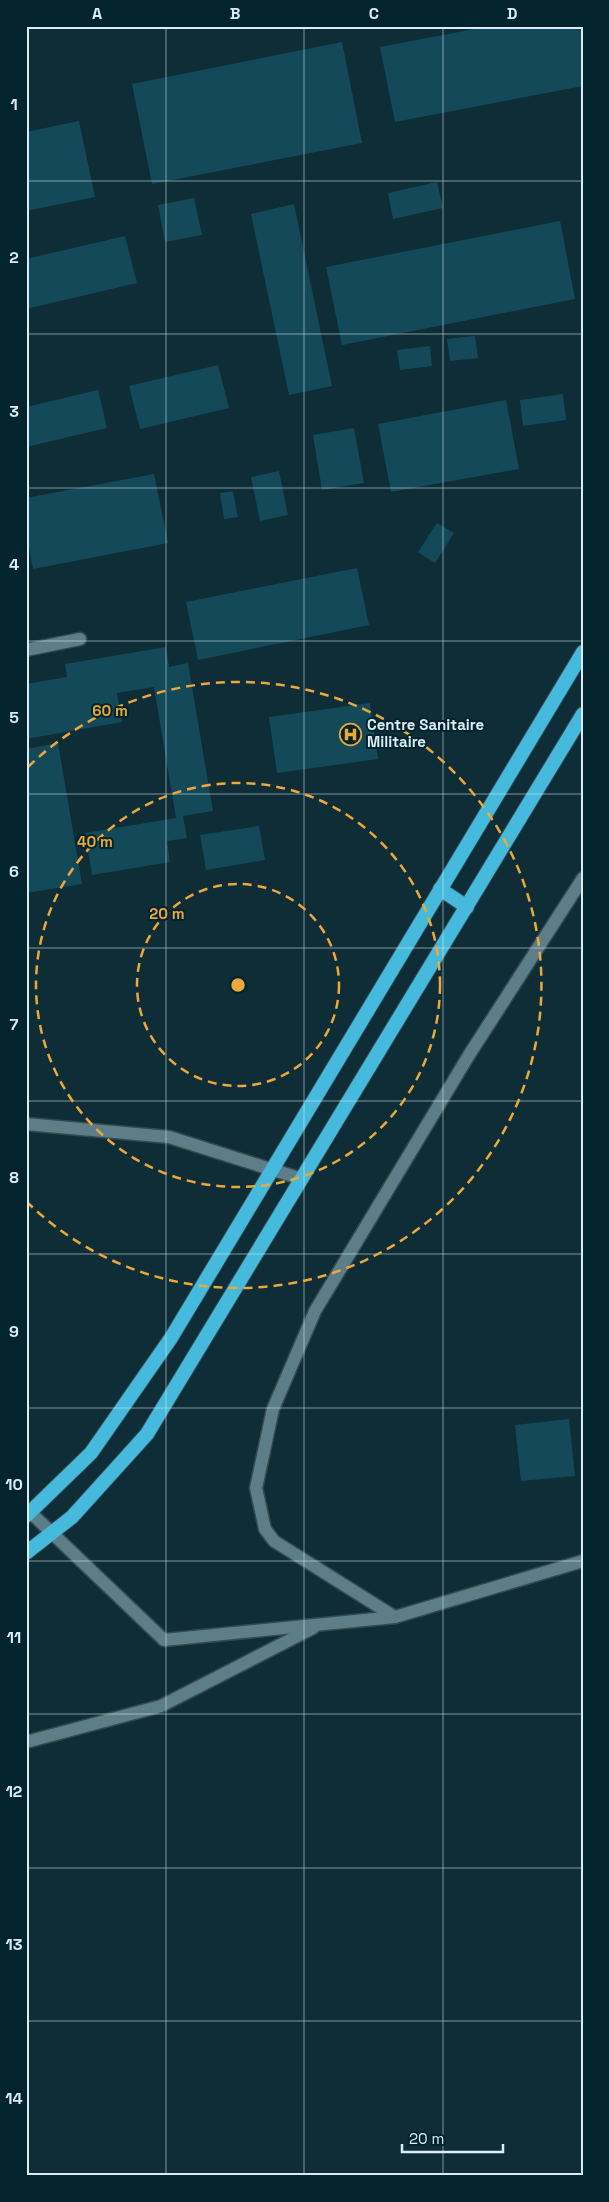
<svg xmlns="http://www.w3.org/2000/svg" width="609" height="2202" font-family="'Space Grotesk',sans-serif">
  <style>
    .building { fill: #144959 }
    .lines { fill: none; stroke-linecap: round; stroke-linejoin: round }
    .service-casing { stroke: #354950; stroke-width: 15 }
    .trunk-casing { stroke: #354950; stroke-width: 16 }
    .service { stroke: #5d7d89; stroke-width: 12 }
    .trunk { stroke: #46badc; stroke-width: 14 }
    .grid { fill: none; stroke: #dbedf3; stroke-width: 1; stroke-opacity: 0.55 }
    .ring { fill: none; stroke: #eca93a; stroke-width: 2.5; stroke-dasharray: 9 6 }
    .labels { text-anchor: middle; stroke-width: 4; stroke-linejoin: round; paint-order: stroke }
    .poi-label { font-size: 15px; font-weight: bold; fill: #dbedf3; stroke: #03242d; text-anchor: start }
    .centre { fill: #eca93a; stroke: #03242d; stroke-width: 2.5 }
    .ring-label { font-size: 15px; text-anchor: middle; font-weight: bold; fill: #eca93a; stroke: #03242d; stroke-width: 4; stroke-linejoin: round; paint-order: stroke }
    .neatline { fill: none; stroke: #dbedf3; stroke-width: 2 }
    .grid-label { font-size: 16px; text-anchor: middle; font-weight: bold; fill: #dbedf3 }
  </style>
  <rect width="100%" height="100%" fill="#0e2d37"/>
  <g class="building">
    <path d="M490,26H583V86L395,122L380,47Z"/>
    <path d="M342,42L362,143L152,184L132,84Z"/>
    <path d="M79,121L95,197L26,211V132Z"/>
    <path d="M437,182L443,208L393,219L388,193Z"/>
    <path d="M194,198L202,235L165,242L158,205Z"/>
    <path d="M294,204L332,386L289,395L251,214Z"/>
    <path d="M560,221L575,299L342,345L326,267Z"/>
    <path d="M125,236L137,283L26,309V259Z"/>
    <path d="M475,336L478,358L450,361L447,339Z"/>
    <path d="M430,346L432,366L400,370L397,350Z"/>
    <path d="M218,365L229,408L140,429L129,386Z"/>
    <path d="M98,390L107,428L26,447V407Z"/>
    <path d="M563,394L566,420L523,426L520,400Z"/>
    <path d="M506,400L519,469L391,492L378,424Z"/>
    <path d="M354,428L364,483L322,490L313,435Z"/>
    <path d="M279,471L288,515L260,521L251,477Z"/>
    <path d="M154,474L168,543L33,569L26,532V498Z"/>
    <path d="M233,491L238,517L224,519L220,493Z"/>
    <path d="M437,523L454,533L435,563L418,552Z"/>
    <path d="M357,568L369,625L198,660L186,602Z"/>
    <path d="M166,647L169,667L188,663L213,811L183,816L187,838L167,841L170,862L92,875L85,833L176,818L154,687L117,693L122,722L26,739V684L67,677L65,664Z"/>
    <path d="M370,703L378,759L277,773L269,717Z"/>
    <path d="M58,743L82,884L26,893V749Z"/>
    <path d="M259,826L265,860L206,870L200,835Z"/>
    <path d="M569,1419L575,1476L521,1481L515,1425Z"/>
  </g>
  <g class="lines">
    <defs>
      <g id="service">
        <path d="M26,650L80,639"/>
        <path d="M26,1124L169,1137L302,1179"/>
        <path d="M31,1513L164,1640L395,1617L583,1561"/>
        <path d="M395,1617L274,1541L265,1529L256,1488L273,1409L315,1311L469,1055L583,878"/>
        <path d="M26,1742L161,1706L313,1628"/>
      </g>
      <g id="trunk">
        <path d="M440,889L467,907"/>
        <path d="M26,1516L91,1453L171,1338L583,652"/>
        <path d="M26,1553L72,1517L147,1434L583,714"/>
      </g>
    </defs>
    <use href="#service" class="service-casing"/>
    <use href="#trunk" class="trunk-casing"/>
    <use href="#service" class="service"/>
    <use href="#trunk" class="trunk"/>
  </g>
  <path class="grid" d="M166,26V2176M304,26V2176M443,26V2176M26,181H583M26,334H583M26,488H583M26,641H583M26,794H583M26,948H583M26,1101H583M26,1254H583M26,1408H583M26,1561H583M26,1714H583M26,1868H583M26,2021H583"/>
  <g class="ring">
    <circle cx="238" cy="985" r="101"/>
    <circle cx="238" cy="985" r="202"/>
    <path d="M28 767A303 303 0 1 1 28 1203"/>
  </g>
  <defs>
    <symbol id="hospital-ring" viewBox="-11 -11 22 22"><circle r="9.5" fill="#03242d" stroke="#eca93a" stroke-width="1.5"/><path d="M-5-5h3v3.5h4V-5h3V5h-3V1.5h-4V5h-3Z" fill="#eca93a"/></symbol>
  </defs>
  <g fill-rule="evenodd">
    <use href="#hospital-ring" x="338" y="722" width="25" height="25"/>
  </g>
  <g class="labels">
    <g class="poi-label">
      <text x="367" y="730">Centre Sanitaire<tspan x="367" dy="17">Militaire</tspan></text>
    </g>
  </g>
  <circle cx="238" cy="985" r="8" class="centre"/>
  <g class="ring-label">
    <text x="110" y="716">60 m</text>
    <text x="95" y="847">40 m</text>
    <text x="167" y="919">20 m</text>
  </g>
  <rect width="609" height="2202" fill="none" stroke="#03242d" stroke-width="55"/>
  <path d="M402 2144v8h101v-8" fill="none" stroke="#dbedf3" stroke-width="2.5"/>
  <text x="409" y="2144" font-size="15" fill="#dbedf3" stroke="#03242d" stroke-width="4" paint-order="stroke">20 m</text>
  <rect x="28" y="28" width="554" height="2146" class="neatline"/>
  <g class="grid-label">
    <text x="97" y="19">A</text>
    <text x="235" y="19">B</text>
    <text x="374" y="19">C</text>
    <text x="512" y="19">D</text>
    <text x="14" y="110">1</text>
    <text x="14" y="263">2</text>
    <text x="14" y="417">3</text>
    <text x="14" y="570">4</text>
    <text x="14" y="723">5</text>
    <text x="14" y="877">6</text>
    <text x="14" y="1030">7</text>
    <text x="14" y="1183">8</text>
    <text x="14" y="1337">9</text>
    <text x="14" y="1490">10</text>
    <text x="14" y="1643">11</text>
    <text x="14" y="1797">12</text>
    <text x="14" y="1950">13</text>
    <text x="14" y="2104">14</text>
  </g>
</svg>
